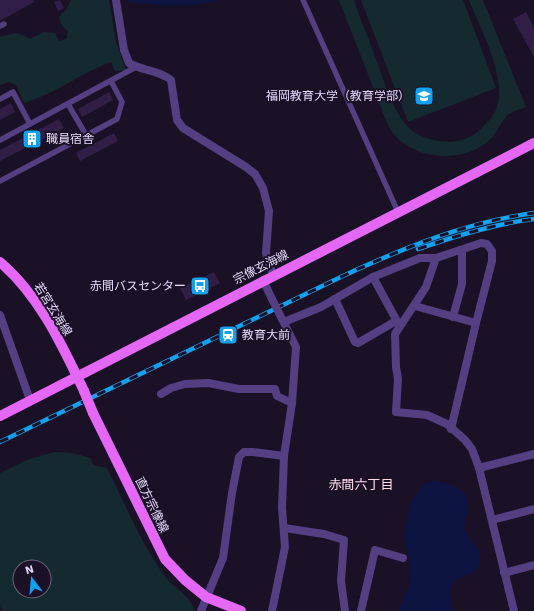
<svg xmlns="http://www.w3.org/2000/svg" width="534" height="611" font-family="'Work Sans','Noto Sans JP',sans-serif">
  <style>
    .green { fill: #152a30; fill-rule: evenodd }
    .water { fill: #0e1442 }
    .building { fill: #311e46 }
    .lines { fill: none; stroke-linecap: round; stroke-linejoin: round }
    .lane { stroke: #533f82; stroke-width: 5.5 }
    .street { stroke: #533f82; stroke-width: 8 }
    .primary { stroke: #e467f5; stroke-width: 10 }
    .rail-casing { stroke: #12a1ef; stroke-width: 4.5 }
    .rail { stroke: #1a1126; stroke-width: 3; stroke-dasharray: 9; stroke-linecap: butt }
    .street-bridge { stroke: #533f82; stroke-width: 8 }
    .primary-bridge { stroke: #e467f5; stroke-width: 10 }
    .labels { text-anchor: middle; stroke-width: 4; stroke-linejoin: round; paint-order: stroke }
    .poi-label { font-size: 12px; fill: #e6d9fc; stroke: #1a1126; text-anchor: end }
    .street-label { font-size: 12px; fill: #e6d9fc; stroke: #1a1126 }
    .neighbourhood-label { font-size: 13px; fill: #fddbe8; stroke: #1a1126 }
  </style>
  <rect width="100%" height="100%" fill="#1a1126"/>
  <g class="green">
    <path d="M71,0H109L116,42L126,70L115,71L111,62C81,73 55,94 24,103L16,85L9,82L0,85V37C13,33 18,31 30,39L43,32L55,33L59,41L66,39L68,32L61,24L59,17L66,10Z"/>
    <path d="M339,0H354C359,17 367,34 373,51C383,76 390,108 409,128C421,139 442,144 457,141C468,139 476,134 483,127C488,122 495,114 497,107C507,77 480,28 469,0H483L526,107C521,109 513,111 509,114C501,120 497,135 486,143C461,162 421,160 397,138C393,134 390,128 387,123Z"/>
    <path d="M361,0H463L496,88L408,122Z"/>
    <path d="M54,452L73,453L90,458L93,465L107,468C125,504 140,541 163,574C171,586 192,596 194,611H2L0,606V473L27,460ZM20,567H44V591H20Z"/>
  </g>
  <g class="water">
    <path d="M126,0H220C189,9 158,5 127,2Z"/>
    <path d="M434,481C450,482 471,489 468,510C467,517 463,524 465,531C470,543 483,547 480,562C478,577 459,573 452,584C448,591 452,603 453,611H398L410,584L409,558L404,536L411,500L424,484Z"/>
  </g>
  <g class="building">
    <path d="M0,0H33L34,2L0,21Z"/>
    <path d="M60,0L64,8L58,11L54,2Z"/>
    <path d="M526,12L534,27V57L513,19Z"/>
    <path d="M109,92L113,100L82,117L78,109Z"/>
    <path d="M11,103L15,112L0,120V109Z"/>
    <path d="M59,119L64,128L0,161V150Z"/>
    <path d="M114,133L118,141L80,161L76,153Z"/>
    <path d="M214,272L220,283L186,300L180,288Z"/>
  </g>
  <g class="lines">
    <g class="lane">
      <path d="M303,0L398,212"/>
      <path d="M0,26L4,24"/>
      <path d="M0,99L13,92L30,124"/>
      <path d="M68,104L86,135"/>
      <path d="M0,140L136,67"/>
      <path d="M0,181L117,119L122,102L111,81"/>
    </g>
    <g class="street">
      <path d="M116,0L124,50L129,63C142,71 159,70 171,80L177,120L183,128L246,167L255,174L263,188L269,211L266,253L273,275"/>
      <path d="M436,258L426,287L395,334L396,367L398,379L396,412L427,415L447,424L465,440L472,449L479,468L514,611"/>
      <path d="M373,277L399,325"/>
      <path d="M263,280L272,299"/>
      <path d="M335,299L355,342L358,343L396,321"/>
      <path d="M415,306L476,323L451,429"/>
      <path d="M0,315L30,400"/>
      <path d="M453,317L462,284V250"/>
      <path d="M284,322L321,307L373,277L420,258H436L481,243L487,244L492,251V261L476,323"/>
      <path d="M161,394L171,388L185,384L208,383L239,389H275L277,396L292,403"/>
      <path d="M479,468L534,454"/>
      <path d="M492,520L534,509"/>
      <path d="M284,528L324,534L344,540L341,581L345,611"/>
      <path d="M504,573L534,565"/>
      <path d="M201,611L223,558L232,493L239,457L244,452H253L284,456"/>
      <path d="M272,611L285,547L282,508L284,456L292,403L296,347L282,319"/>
      <path d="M361,611L375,550L403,558"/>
    </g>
    <g class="primary">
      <path d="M0,262C39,295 62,345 84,391"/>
      <path d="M93,413L165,559L185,580L206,597L241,611"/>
      <path d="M0,416L534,143"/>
    </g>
    <defs>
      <g id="rail">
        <path d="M418,249C456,236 494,224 534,219"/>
        <path d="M0,442L345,275C406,247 467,222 534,213"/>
      </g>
    </defs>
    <use href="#rail" class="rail-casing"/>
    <use href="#rail" class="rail"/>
    <path class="street-bridge" d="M272,299L282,319"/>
    <path class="primary-bridge" d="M84,391L93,413"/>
  </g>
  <defs>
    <symbol id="university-square" viewBox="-11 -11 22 22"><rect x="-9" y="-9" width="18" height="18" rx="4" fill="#12a1ef" stroke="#1a1126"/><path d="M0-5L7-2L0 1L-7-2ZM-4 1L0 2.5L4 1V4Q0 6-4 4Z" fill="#fff"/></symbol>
    <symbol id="building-square" viewBox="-11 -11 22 22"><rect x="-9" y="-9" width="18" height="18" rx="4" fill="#12a1ef" stroke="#1a1126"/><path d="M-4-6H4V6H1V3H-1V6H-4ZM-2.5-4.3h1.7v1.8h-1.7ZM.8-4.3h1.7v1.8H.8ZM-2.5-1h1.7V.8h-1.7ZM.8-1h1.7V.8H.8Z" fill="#fff"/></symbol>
    <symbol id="bus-square" viewBox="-11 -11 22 22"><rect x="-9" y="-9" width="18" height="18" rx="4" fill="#12a1ef" stroke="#1a1126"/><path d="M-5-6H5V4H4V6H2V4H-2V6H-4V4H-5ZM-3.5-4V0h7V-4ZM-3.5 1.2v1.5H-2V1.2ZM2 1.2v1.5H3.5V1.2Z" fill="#fff"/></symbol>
    <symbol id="station-square" viewBox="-11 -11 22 22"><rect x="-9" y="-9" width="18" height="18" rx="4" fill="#12a1ef" stroke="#1a1126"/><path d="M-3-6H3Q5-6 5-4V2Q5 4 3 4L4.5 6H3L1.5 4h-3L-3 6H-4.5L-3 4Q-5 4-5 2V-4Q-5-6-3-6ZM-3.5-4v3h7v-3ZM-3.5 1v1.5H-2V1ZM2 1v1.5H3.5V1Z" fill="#fff"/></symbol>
  </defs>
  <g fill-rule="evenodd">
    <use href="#university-square" x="413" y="85" width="22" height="22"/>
    <use href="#building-square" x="21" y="128" width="22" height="22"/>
    <use href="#bus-square" x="189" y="275" width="22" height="22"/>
    <use href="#station-square" x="217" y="324" width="22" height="22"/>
  </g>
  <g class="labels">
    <g class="poi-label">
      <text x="410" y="100">福岡教育大学（教育学部）</text>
      <text x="46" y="143" text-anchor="start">職員宿舎</text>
      <text x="186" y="290">赤間バスセンター</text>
      <text x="242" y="339" text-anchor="start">教育大前</text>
    </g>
    <g class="street-label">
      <text transform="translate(261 267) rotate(-27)" y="4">宗像玄海線</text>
      <text transform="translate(53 309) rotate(58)" y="4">若宮玄海線</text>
      <text transform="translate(152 505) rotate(64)" y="4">直方宗像線</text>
    </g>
    <g class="neighbourhood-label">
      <text x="361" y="489">赤間六丁目</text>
    </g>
  </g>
  <g transform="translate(32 579) rotate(344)"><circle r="19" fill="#1a1126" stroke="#6c617c"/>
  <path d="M0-3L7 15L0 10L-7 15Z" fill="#12a1ef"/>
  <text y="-6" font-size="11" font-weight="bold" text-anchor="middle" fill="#e6d9fc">N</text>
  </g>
</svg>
